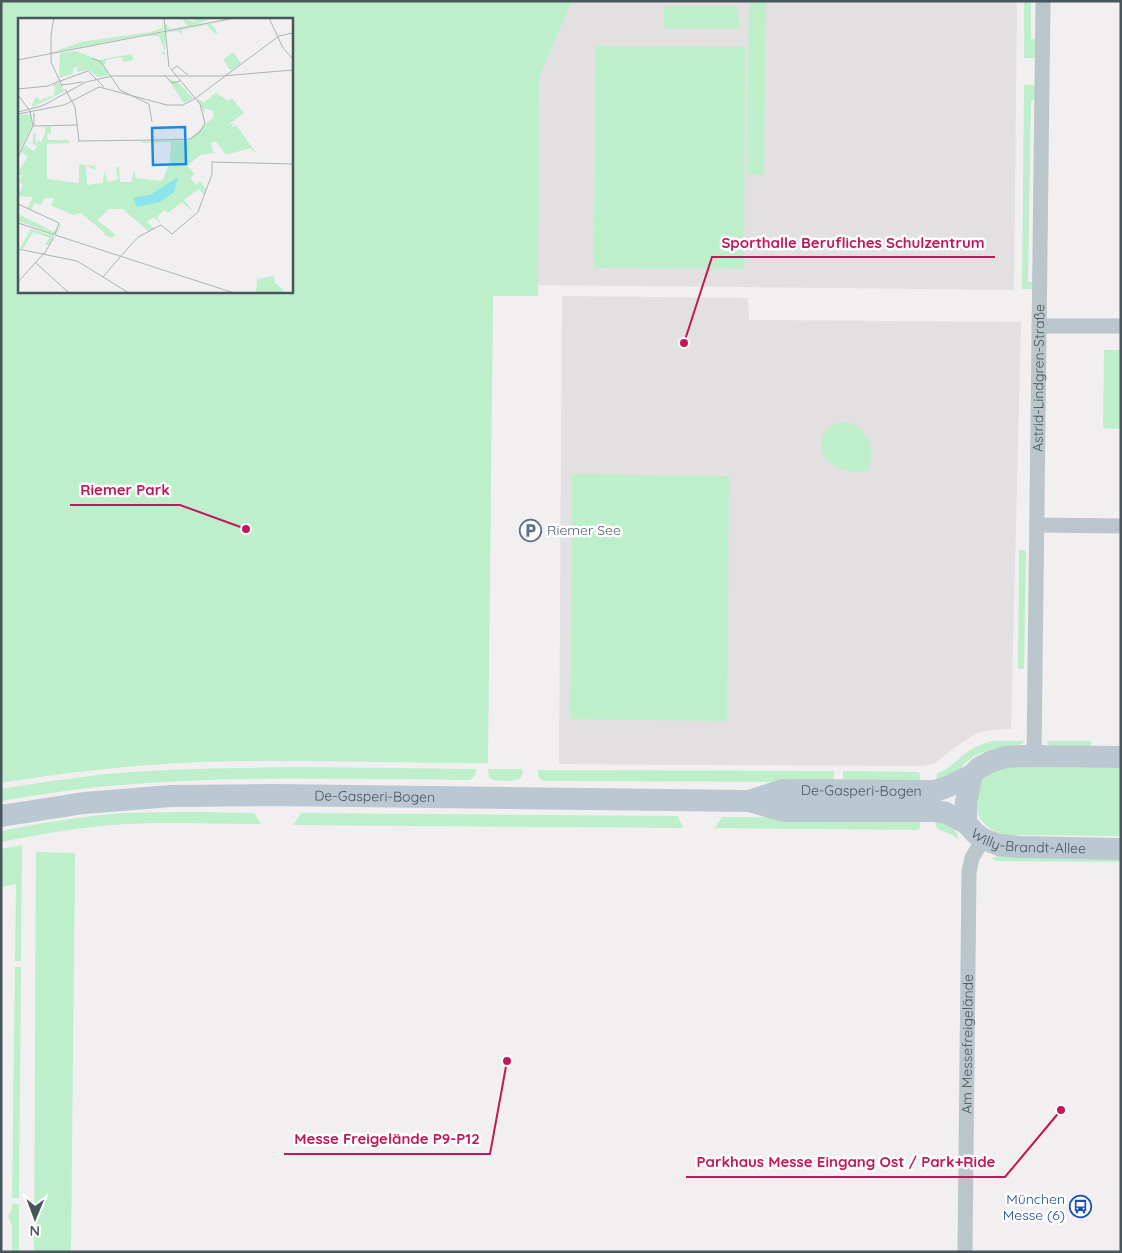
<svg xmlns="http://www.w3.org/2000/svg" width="1122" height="1253" font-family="Quicksand,sans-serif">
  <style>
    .education { fill: #e3e0e2 }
    .green { fill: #beefcb; fill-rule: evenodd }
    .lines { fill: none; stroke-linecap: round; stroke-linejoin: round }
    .street { stroke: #bbc6cc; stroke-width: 15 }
    .secondary { stroke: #bbc8d1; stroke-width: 22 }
    .labels { text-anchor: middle; stroke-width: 5; stroke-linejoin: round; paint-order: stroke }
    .street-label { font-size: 14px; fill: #47555d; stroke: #fff }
    .service-label { font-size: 14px; fill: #4e5e75; stroke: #fff; text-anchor: start }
    .transit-label { font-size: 14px; fill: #164399; stroke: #fff; text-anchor: end }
    .inset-road { fill: none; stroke: #aeb1b5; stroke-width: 1 }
    .view { fill: #1a89e2; fill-opacity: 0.15; stroke: #1a89e2; stroke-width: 2.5 }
    .inset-edge { fill: none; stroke: #47555d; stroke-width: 2.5 }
    .leader { fill: none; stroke: #c2185b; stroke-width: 2 }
    .callout-dot { fill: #c2185b; stroke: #fff; stroke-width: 2 }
    .callout-label { font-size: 15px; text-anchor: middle; font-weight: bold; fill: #c2185b; stroke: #fff; stroke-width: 5; stroke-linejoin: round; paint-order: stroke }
  </style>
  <rect width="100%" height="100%" fill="#f2eff0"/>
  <g class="education">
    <path d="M572,1H1017L1014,290L538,285L539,78Z"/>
    <path d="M562,296L748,298L749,320L1021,322L1011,729L992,730L977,733L958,745L934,764L921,766L559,764Z"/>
  </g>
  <g class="green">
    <path d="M1,1H572L539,78L538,296H493L488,763C392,763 296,759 200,762C134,765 67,772 1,783ZM19,19H291V291H19Z"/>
    <path d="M749,1H766L764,175H747Z"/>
    <path d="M1024,1H1031V39H1036L1035,58H1024Z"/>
    <path d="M664,6H738L739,29H664Z"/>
    <path d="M595,46L745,47L744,269L594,268Z"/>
    <path d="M1024,85H1035V100H1031L1028,282H1034L1033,289H1022Z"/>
    <path d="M1104,350H1121V429L1103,428Z"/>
    <path d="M842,422C867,424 876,447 869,470C862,472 856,472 849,471C842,469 833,467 828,461C814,446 823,425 842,422Z"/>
    <path d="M572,474L729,476L727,721L570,719Z"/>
    <path d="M1019,550H1026L1024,669H1018Z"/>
    <path d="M992,741H1025L1018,747L989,750L974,756L964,764L955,774L936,783L937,773C949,770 956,760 966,753C974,747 982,744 992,741Z"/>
    <path d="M1046,741H1091V748L1052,746L1048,744Z"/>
    <path d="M302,767L476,769C476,775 475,777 469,780C350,779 229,775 110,786C73,789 37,795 1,801V789C36,783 72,778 107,774C172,768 237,768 302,767Z"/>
    <path d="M1010,767L1121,768V836L1003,835C985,828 973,816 977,796C978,789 980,782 985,778C992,771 1001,769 1010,767Z"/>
    <path d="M488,769H522C522,772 523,775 521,777C517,783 500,780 493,780C489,777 488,774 488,769Z"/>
    <path d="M538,770L834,771V782L544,781C538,778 538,776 538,770Z"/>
    <path d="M843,771L918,772L920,774V784L843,783Z"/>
    <path d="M202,812L254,813L261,824C216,824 171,822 127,824C85,826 42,834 1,842V831C42,823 83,816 124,813C150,812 176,812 202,812Z"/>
    <path d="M301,813L678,816L683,828L293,825Z"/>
    <path d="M722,817L920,818V828L917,830L715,828Z"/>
    <path d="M935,818C948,824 955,825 959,840C956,837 952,835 948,833C938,829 935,830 935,818Z"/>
    <path d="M22,845L21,961H15L16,884L1,887V849Z"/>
    <path d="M36,852L75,853L71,1252H34Z"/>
    <path d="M999,855L1121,856V862L996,861L992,859Z"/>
    <path d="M15,967H21L19,1198H12Z"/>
    <path d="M12,1204H19V1252H12V1226L8,1216L12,1209Z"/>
  </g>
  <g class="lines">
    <g class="street">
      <path d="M1039,326H1121"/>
      <path d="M1037,525L1121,526"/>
      <path id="s1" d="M1034,756L1043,1"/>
      <path id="s2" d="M965,1252L969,872L972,858L983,839"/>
    </g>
    <g class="secondary">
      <path id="s3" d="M1121,757L1024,756L1006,757L992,761L979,768L972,775L966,802V823L975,833L983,839L999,845L1019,847L1121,849"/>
      <path id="s4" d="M749,801L783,790L933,791C947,789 959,781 972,775"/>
      <path id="s5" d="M1,816L84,803L171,796L274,795L749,801L784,811H937L946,813L966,823"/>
    </g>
  </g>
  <defs>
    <symbol id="parking-ring" viewBox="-11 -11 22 22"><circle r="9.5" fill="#fff" stroke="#5c6f8a" stroke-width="1.5"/><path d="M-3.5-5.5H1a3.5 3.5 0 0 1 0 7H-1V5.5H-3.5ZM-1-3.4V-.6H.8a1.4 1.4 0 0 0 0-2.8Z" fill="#5c6f8a"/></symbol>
    <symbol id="bus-ring" viewBox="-11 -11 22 22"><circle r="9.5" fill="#fff" stroke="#1a4fb4" stroke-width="1.5"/><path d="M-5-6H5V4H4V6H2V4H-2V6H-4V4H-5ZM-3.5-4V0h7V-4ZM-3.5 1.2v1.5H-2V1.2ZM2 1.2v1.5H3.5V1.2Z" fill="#1a4fb4"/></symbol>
  </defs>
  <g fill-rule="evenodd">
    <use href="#parking-ring" x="518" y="518" width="25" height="25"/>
    <use href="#bus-ring" x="1068" y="1194" width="25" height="25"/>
  </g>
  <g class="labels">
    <g class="street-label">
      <text dy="5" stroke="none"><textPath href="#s1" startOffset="378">Astrid-Lindgren-Straße</textPath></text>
      <text dy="5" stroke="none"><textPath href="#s4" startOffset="114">De-Gasperi-Bogen</textPath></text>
      <text dy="5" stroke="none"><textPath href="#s5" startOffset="375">De-Gasperi-Bogen</textPath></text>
      <text dy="5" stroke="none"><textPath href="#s3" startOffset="272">Willy-Brandt-Allee</textPath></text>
      <text dy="5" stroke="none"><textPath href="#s2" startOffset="208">Am Messefreigelände</textPath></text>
    </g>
    <g class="service-label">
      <text x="547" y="535">Riemer See</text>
    </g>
    <g class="transit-label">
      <text x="1065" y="1204">München<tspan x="1065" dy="16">Messe (6)</tspan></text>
    </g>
  </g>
  <g transform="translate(18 18)">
    <rect width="275" height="275" fill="#f2eff0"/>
    <path d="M164,0L180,5L172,0L190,2L177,7L146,13L147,5L153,11L169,8ZM222,0L193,6L200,15L197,16L189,7L164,12V17L160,13L147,15V36H142L147,33L141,18H127ZM145,2V13L32,35L63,24L133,14L144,10ZM58,33L81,42L114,36L115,42L106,44L104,39L88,42L87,47L84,45L91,57L80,59L70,52L59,54V50L69,47L55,50V56L41,60L42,35ZM215,34L223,45L221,47L208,56H206L213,53L205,42ZM149,60L160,64L175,80L166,85ZM41,64L47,73L13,90L18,79L22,82L36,77L37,69L34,67ZM198,75L210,83L214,80L226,95L210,107L216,105L212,111L218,107L239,136L232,130L208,137L198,123L193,125L196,135L182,137L169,148L177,156L172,160L179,167L182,163L188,171L186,177L181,171L166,182L177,196L164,184L150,195L146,192L139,199L143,206L136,199L129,204L136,210L131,214L105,191H91L79,202L97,216L94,220L84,216H88L63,195L55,197L33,187L36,180H27L23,187L17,185L13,192L9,190L15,179L0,178L5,167L0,163L5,157H1L0,153L10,139L3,134L7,127L16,133L19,128L9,123L15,125V116L18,114V126L21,122L23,125L28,112L26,109L33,108V115L29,116L30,122H51V125L29,126V161L61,165V146L76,148L77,145V152L68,147L69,167L85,165L86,153L90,164L100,161L98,150L101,148L102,164H113L116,153L118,160L144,163L152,144L153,124L124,125V123L170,122L196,99L195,93L186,90L187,96L179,81L186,84ZM13,96L14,109L0,136V97ZM0,196L36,214L42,206L38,216L43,206V208L38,217L0,203ZM13,211L36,218L30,228L27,226L32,220L15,214L5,231L2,230ZM256,258L257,265L266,272L263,274L268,275H238L239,261Z" fill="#beefcb"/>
    <path d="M160,159L156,174L142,184L119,189L115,180L132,177Z" fill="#8be3ec"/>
    <path class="inset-road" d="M146,0L151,49M251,0L265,30L275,41M33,17V44L44,68M33,17L36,0M74,40L83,44L102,72L131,86L134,104M0,42L216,0M222,47L261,18L275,15M153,52L159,48L170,57M146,57L154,65L162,63M42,63L70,53L86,69M44,67L65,64M0,71L30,68L41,63M47,71L57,89L61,123M0,77L12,93L15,108M178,80L222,47M0,94L24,88L68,64L94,58H204L275,52M0,96L46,87L81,69L149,87H165L178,80M15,108L59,107M139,122L172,121L182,114L187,105L182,86L152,50M60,123L139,122M0,139L16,106V95M0,186L41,205L37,216M0,205L216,275M0,231L59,243L111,275M26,236L36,219M103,238L120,219L143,207L154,216L180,194L194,156V144L275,146M18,245L51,275M85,259L102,239M0,264L26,235"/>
    <path class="view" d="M167,109L168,146L135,147L134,110Z"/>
    <rect width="275" height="275" class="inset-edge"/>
  </g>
  <path class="leader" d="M684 343L712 257H995M246 529L180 505H70M507 1061L490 1154H284M1061 1110L1005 1177H686"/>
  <g class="callout-dot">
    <circle cx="684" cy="343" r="5"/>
    <circle cx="246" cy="529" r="5"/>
    <circle cx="507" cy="1061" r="5"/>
    <circle cx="1061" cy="1110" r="5"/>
  </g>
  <g class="callout-label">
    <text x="853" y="248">Sporthalle Berufliches Schulzentrum</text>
    <text x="125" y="495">Riemer Park</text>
    <text x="387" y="1144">Messe Freigelände P9-P12</text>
    <text x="846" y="1167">Parkhaus Messe Eingang Ost / Park+Ride</text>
  </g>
  <rect width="1122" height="1253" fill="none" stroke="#47555d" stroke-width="5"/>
  <g transform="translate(35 1218) rotate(181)" stroke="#ffffff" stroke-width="4" paint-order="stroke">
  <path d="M0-4L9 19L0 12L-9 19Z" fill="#47555d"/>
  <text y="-8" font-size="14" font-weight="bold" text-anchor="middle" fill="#47555d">N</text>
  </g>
</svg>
